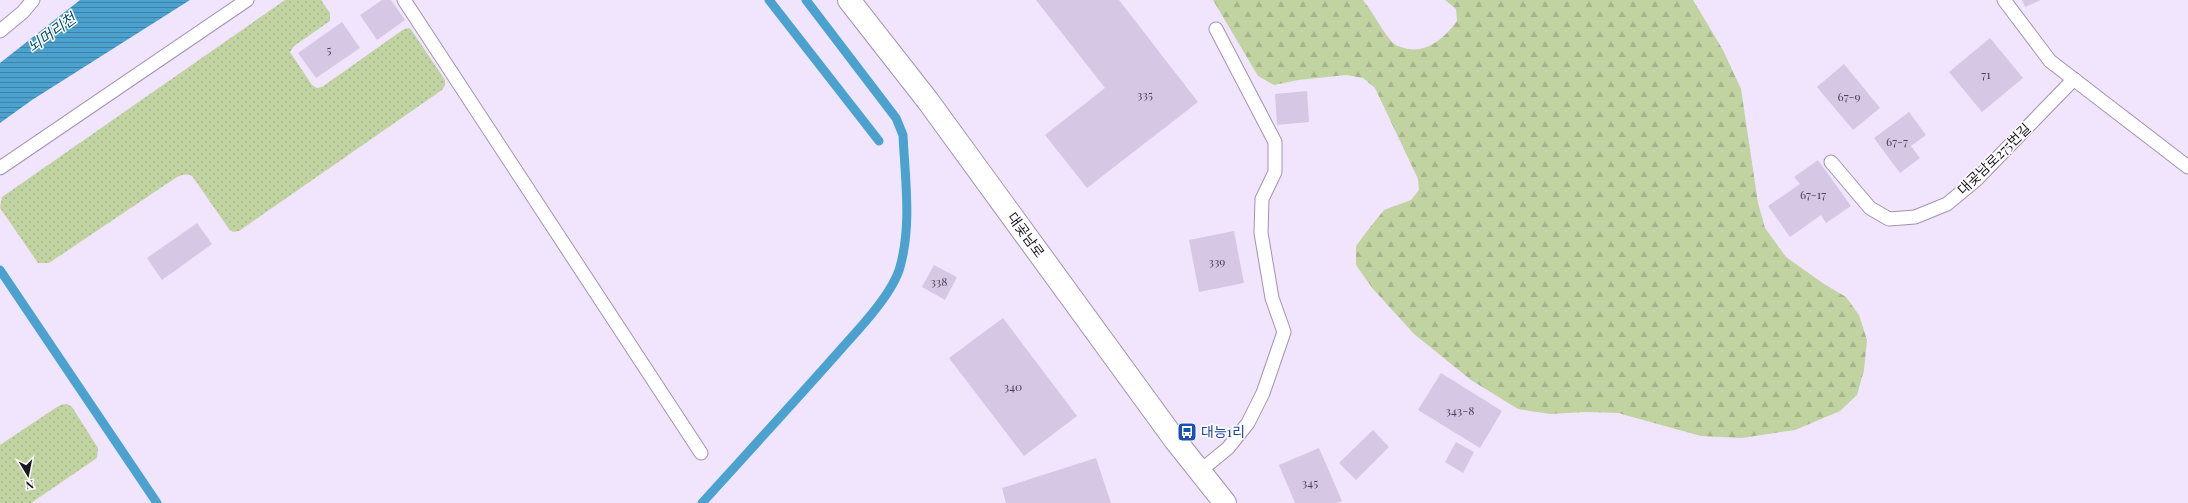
<svg xmlns="http://www.w3.org/2000/svg" width="2188" height="503" font-family="'Playfair Display','Noto Sans KR',serif">
  <style>
    .forest { fill: url(#forest-firs) }
    .garden { fill: url(#garden-dots) }
    .water { fill: url(#water-rules) }
    .lines { fill: none; stroke-linecap: round; stroke-linejoin: round }
    .stream { stroke: #4ba2ce; stroke-width: 9 }
    .building { fill: #d6c7e5 }
    .service-casing { stroke: #a293b0; stroke-width: 15 }
    .tertiary-casing { stroke: #a293b0; stroke-width: 24 }
    .service { stroke: #fff; stroke-width: 13 }
    .tertiary { stroke: #fff; stroke-width: 22 }
    .labels { text-anchor: middle; stroke-width: 3; stroke-linejoin: round; paint-order: stroke }
    .number-label { font-size: 12px; fill: #4a4353 }
    .street-label { font-size: 14px; fill: #1c1722; stroke: #fff }
    .transit-label { font-size: 14px; fill: #164399; stroke: #fff; text-anchor: start }
    .water-label { font-size: 15px; font-style: italic; fill: #054f6d; stroke: #fff }
  </style>
  <defs>
    <pattern id="forest-firs" width="22" height="20" patternUnits="userSpaceOnUse"><rect width="22" height="20" fill="#c1d3a0"/><path d="M5 1l3.5 6h-7zM16 11l3.5 6h-7z" fill="#a5b48a"/></pattern>
    <pattern id="garden-dots" width="8" height="8" patternUnits="userSpaceOnUse"><rect width="8" height="8" fill="#c1d3a0"/><path d="M2 2h.1M6 6h.1" fill="none" stroke="#a5b48a" stroke-width="1.8" stroke-linecap="round"/></pattern>
    <pattern id="water-rules" width="6" height="5" patternUnits="userSpaceOnUse"><rect width="6" height="5" fill="#4ba2ce"/><path d="M0 2.5h6" fill="none" stroke="#3e83a7"/></pattern>
  </defs>
  <rect width="100%" height="100%" fill="#f1e5fe"/>
  <path class="forest" d="M1213,0H1363C1373,12 1383,33 1393,43C1395,45 1398,46 1401,47C1424,56 1444,39 1457,21L1456,9L1445,0H1693L1723,50L1741,89L1758,203L1765,228L1786,257L1824,284L1846,297L1859,315L1867,340L1864,370L1857,395L1840,411L1795,430L1742,438L1701,436L1618,413L1586,412L1550,414L1518,409L1471,380L1414,334L1373,289L1356,265V246L1371,226L1384,210L1411,200L1419,190L1418,179L1375,88L1363,78L1347,75L1298,80L1274,85L1258,76Z"/>
  <g class="garden">
    <path d="M285,0H321L330,13V21L294,46L290,52L312,85L317,88L322,87L404,29L410,28L445,80V85L442,90L239,231L233,232L229,229L192,176C183,171 173,180 165,185L49,263H38L0,208L2,197Z"/>
    <path d="M67,404L72,407L98,448L97,458L31,503H0V445L60,405Z"/>
  </g>
  <path class="water" d="M80,0H190L32,100L0,123V63Z"/>
  <g class="lines">
    <g class="stream">
      <path d="M769,0L879,141"/>
      <path d="M0,270L157,503"/>
      <path d="M702,503C749,451 796,400 842,348C860,328 893,293 900,267C912,225 905,178 903,135L896,118L806,0"/>
    </g>
  </g>
  <g class="building">
    <path d="M382,0H391L405,20L377,40L360,15Z"/>
    <path d="M1036,0H1119L1198,102L1087,188L1045,135L1105,88Z"/>
    <path d="M2022,0H2041L2025,7Z"/>
    <path d="M342,22L360,48L316,78L298,53Z"/>
    <path d="M1990,38L2023,78L1982,112L1949,72Z"/>
    <path d="M1844,64L1880,108L1853,130L1817,87Z"/>
    <path d="M1307,91L1309,122L1277,125L1275,94Z"/>
    <path d="M1909,112L1926,135L1911,146L1920,158L1900,173L1874,138Z"/>
    <path d="M1818,160L1851,206L1826,223L1821,215L1790,237L1768,206L1800,184L1794,177Z"/>
    <path d="M197,223L212,244L162,280L147,258Z"/>
    <path d="M1234,231L1244,283L1199,292L1189,240Z"/>
    <path d="M934,265L957,277L945,300L922,287Z"/>
    <path d="M1003,318L1077,416L1024,456L949,358Z"/>
    <path d="M1441,373L1502,411L1480,448L1418,410Z"/>
    <path d="M1373,430L1389,447L1356,480L1339,463Z"/>
    <path d="M1456,442L1474,452L1463,473L1445,462Z"/>
    <path d="M1319,448L1342,501L1337,503H1295L1279,465Z"/>
    <path d="M1096,458L1111,503H1006L1002,488Z"/>
  </g>
  <g class="lines">
    <defs>
      <g id="service">
        <path d="M404,0L701,453"/>
        <path d="M2004,0L2050,61L2188,167"/>
        <path d="M0,31L23,12L33,0"/>
        <path d="M1831,162L1870,208L1889,219L1915,217L1947,204L1976,180L2074,79"/>
        <path d="M0,168L247,0"/>
        <path d="M1200,471L1228,448L1248,423L1263,393L1284,332L1272,298L1261,233L1262,199L1275,172V142L1216,29"/>
      </g>
      <path id="tertiary" d="M849,0L928,101L1175,440L1225,503"/>
    </defs>
    <use href="#service" class="service-casing"/>
    <use href="#tertiary" class="tertiary-casing"/>
    <use href="#service" class="service"/>
    <use href="#tertiary" class="tertiary"/>
  </g>
  <defs>
    <symbol id="bus-square" viewBox="-11 -11 22 22"><rect x="-9" y="-9" width="18" height="18" rx="4" fill="#1a4fb4" stroke="#fff"/><path d="M-5-6H5V4H4V6H2V4H-2V6H-4V4H-5ZM-3.5-4V0h7V-4ZM-3.5 1.2v1.5H-2V1.2ZM2 1.2v1.5H3.5V1.2Z" fill="#fff"/></symbol>
  </defs>
  <g fill-rule="evenodd">
    <use href="#bus-square" x="1176" y="421" width="22" height="22"/>
  </g>
  <g class="labels">
    <g class="number-label">
      <text x="329" y="54">5</text>
      <text x="1986" y="79">71</text>
      <text x="1145" y="99">335</text>
      <text x="1849" y="101">67-9</text>
      <text x="1897" y="146">67-7</text>
      <text x="1813" y="199">67-17</text>
      <text x="1217" y="266">339</text>
      <text x="939" y="286">338</text>
      <text x="1013" y="391">340</text>
      <text x="1460" y="415">343-8</text>
      <text x="1310" y="487">345</text>
    </g>
    <g class="street-label">
      <text transform="translate(1994 159) rotate(-44)" y="5">대곶남로275번길</text>
      <text transform="translate(1026 235) rotate(54)" y="5">대곶남로</text>
    </g>
    <g class="transit-label">
      <text x="1201" y="437">대능1리</text>
    </g>
    <g class="water-label">
      <text transform="translate(52 33) rotate(-36)" y="5">뇌머리천</text>
    </g>
  </g>
  <g transform="translate(28 475) rotate(170)" stroke="#ffffff" stroke-width="3" paint-order="stroke">
  <path d="M0-3L7 15L0 10L-7 15Z" fill="#1c1722"/>
  <text y="-6" font-size="11" font-weight="bold" text-anchor="middle" fill="#1c1722">N</text>
  </g>
</svg>
